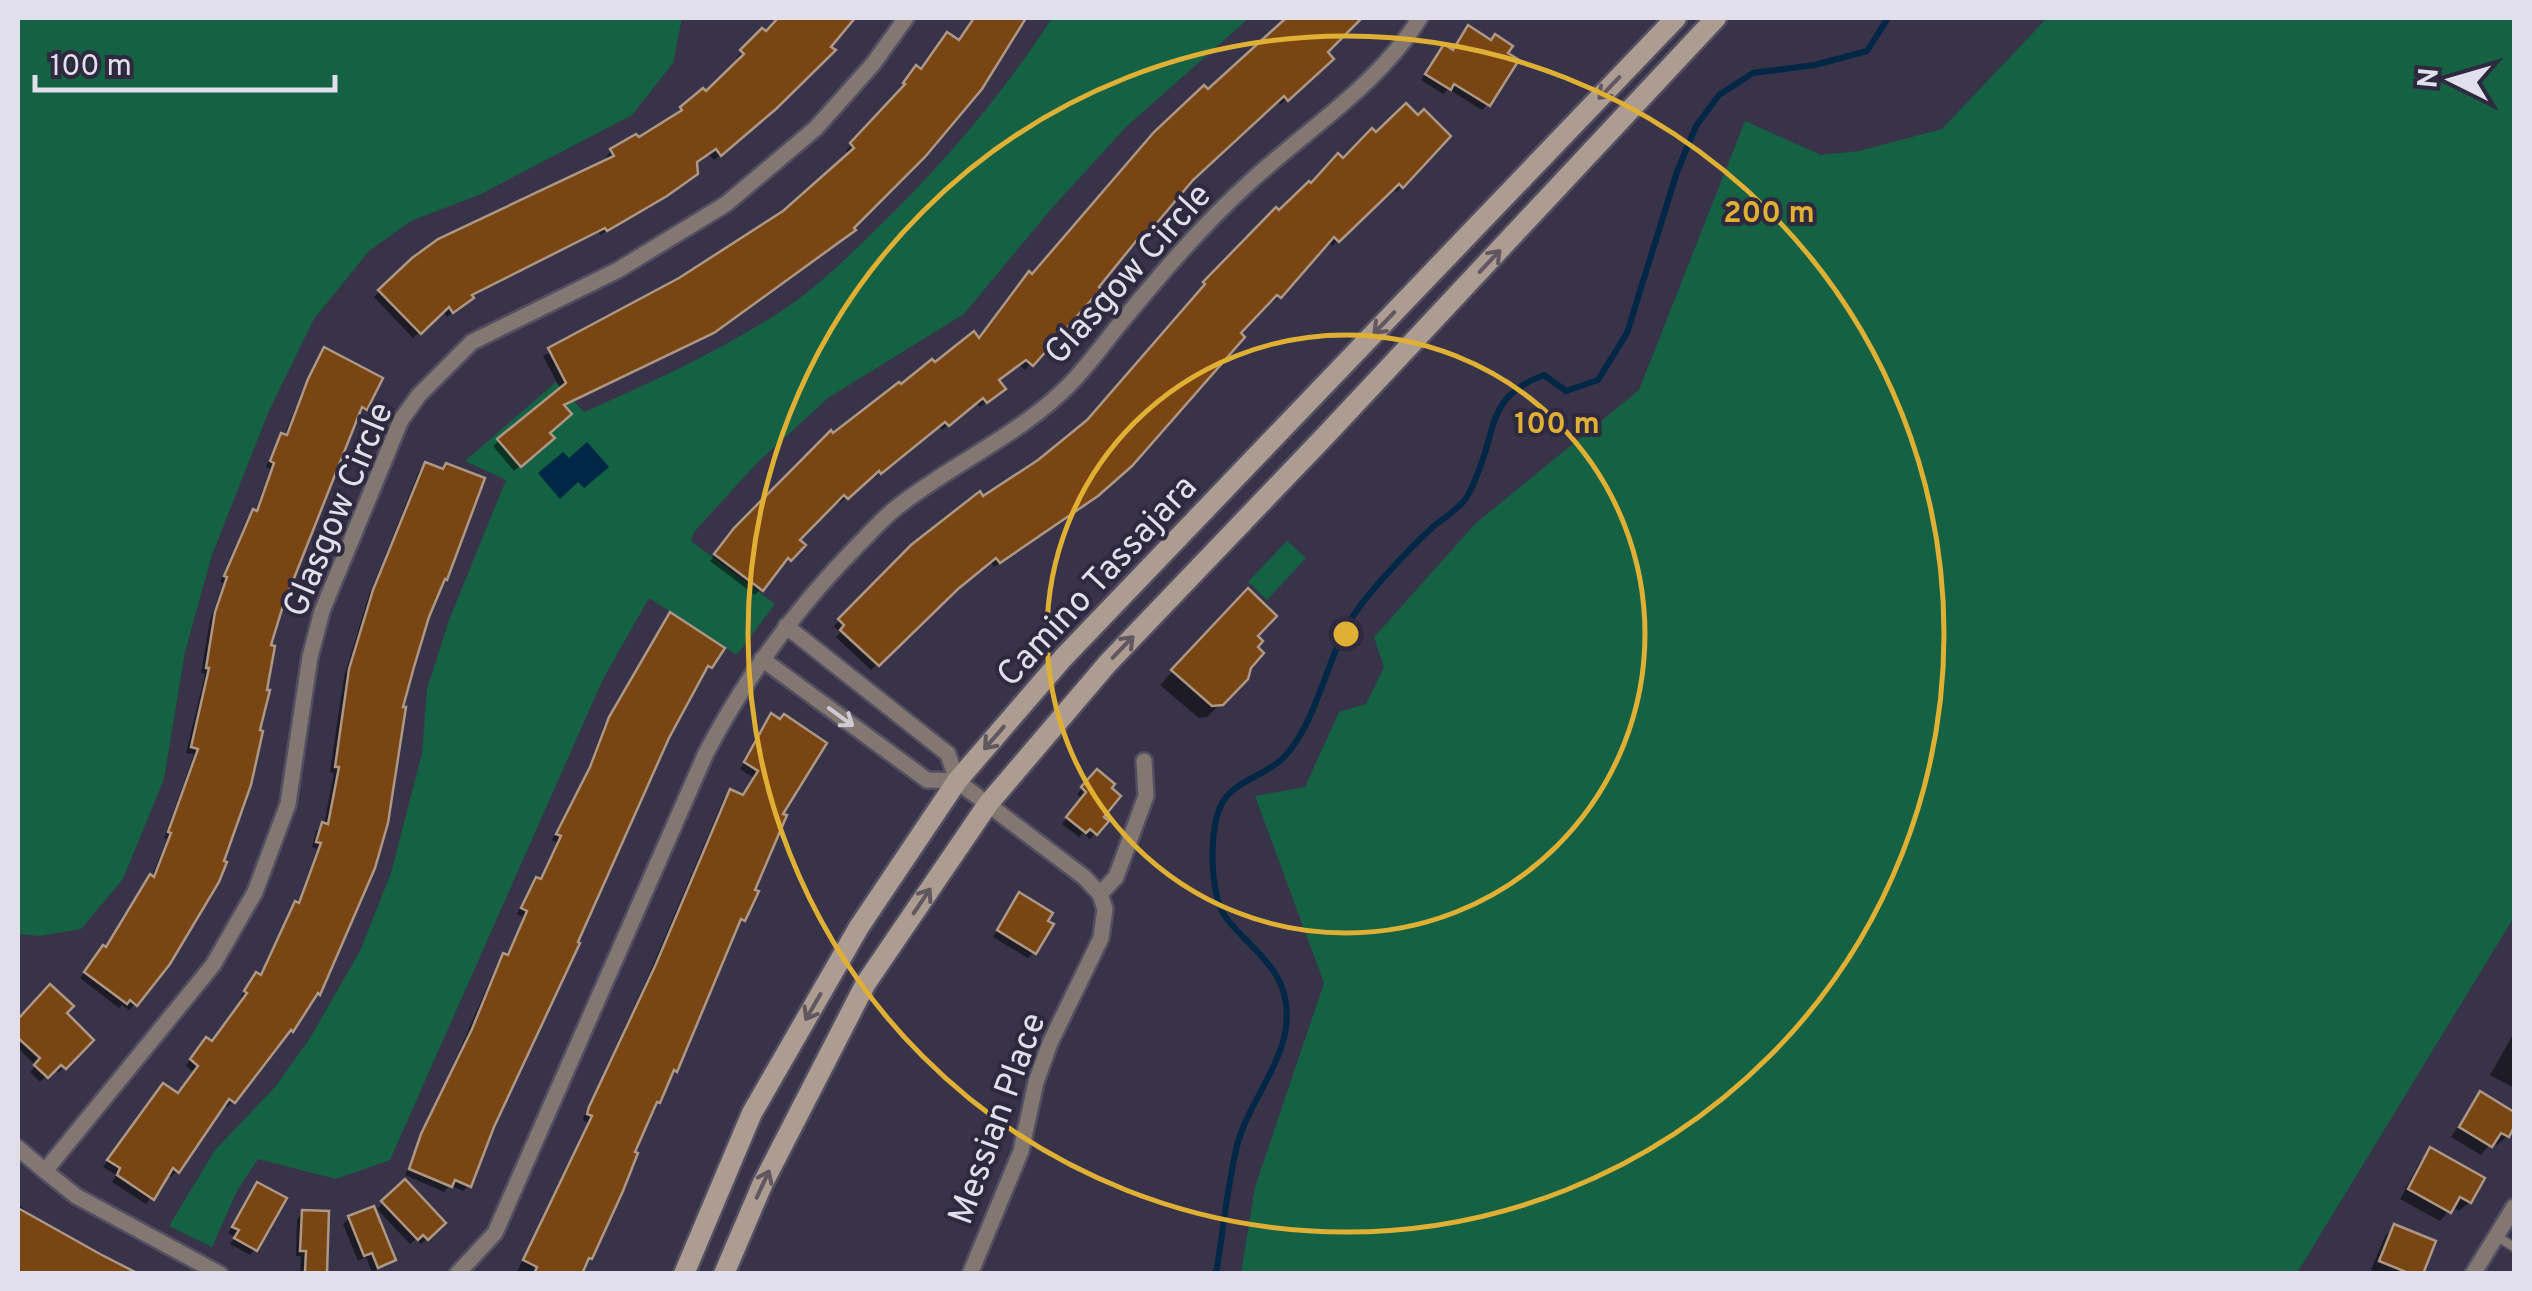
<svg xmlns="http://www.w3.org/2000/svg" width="2532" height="1291" font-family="Overpass,sans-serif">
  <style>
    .green { fill: #146143 }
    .water { fill: #002745 }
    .shadow { fill: #0007 }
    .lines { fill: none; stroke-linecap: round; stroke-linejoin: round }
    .stream { stroke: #002745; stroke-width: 6 }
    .building { fill: #794613; stroke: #ad9785; stroke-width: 2.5 }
    .lane-casing { stroke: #534f62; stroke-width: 12 }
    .street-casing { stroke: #534f62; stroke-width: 20 }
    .secondary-casing { stroke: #534f62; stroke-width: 25 }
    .lane { stroke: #837871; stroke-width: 8 }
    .street { stroke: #837871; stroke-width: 15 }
    .secondary { stroke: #ad9c91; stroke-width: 20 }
    .oneway { stroke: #61575f }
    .oneway2 { stroke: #cecad3 }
    .ring { fill: none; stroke: #dfb034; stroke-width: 5 }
    .labels { text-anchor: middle; stroke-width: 8; stroke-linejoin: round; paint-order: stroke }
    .street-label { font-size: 35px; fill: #e1dfec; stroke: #2e293e }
    .centre { fill: #dfb034; stroke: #2e293e; stroke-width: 5 }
    .ring-label { font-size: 30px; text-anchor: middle; font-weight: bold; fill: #dfb034; stroke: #2e293e; stroke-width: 8; stroke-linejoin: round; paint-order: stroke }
  </style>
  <rect width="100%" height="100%" fill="#383348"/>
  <g class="green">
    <path d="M18,18H682L673,63L632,115L481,194L411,221L369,251L314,319L268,413L212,555L185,652L164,779L123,879L81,929L39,936L18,934Z"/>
    <path d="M1052,18H1249L1126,127L1052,208L964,314L828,398L756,464L694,532L691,541L775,604L737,655L649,598L603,679L390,1160L336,1179L258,1159L237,1191L212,1247L169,1226L215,1150L275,1087L310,1038L360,951L391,873L422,753L427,689L449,620L506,480L465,461L556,382L584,412C654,381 722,350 786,308C817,287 846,259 872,233C941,167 1000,98 1052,18Z"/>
    <path d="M2047,18H2514V917L2297,1273H1241L1255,1187L1324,983L1255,796L1305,787L1339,712L1366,704L1384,667L1374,637L1476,523L1639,390L1745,121L1821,155L1859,151L1942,129Z"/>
    <path d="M1287,541L1306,558L1267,600L1248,582Z"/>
  </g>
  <path class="water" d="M587,442L609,467L584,488L578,482L560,499L538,473L563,452L569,458Z"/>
  <g class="shadow">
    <path d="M778,18H851L828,47L832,50L747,133L714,160L709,154L694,163L689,180L611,229L600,235L599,232L472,296L447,317L442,310L413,338L374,297L413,260L608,162L606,157L611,151L638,141L705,94L740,62L736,58L762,31L765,34Z"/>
    <path d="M967,18H1028L847,235L706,338L563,407L547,433L546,444L514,471L493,446L561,390L543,356L680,281L785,213L850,155L846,151L901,91L899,90L911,74L920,71L958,43L972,21Z"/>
    <path d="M1287,18L1355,19L1324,52L1325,65L1280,105L1277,100L1189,181L1138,241L1133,247L1130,245L1025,370L1018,364L997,381V394L980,407L976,402L942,430L938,425L874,478L871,474L840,503L837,499L796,540L802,545L784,565L781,563L755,595L710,561L728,537L833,436L900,388L978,341L1031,277L1208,93Z"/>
    <path d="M1463,34L1488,104L1482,110L1448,89L1443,94L1421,80L1439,53L1452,52Z"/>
    <path d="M1376,136H1448L1396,192L1392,187L1332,246L1327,241L1279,296L1273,302L1270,299L1089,502L994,567L990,561L949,595L871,670L836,637L840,633L834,626L913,547L1039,462L1085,425L1201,292L1199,290L1276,211L1279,214Z"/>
    <path d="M325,350L365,408L359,414L281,605L268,647L135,1004L129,1010L122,1005L119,1008L80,978L105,949L144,883L151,878L167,839L164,838L194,754L186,753L205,674L201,673L210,620L223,583L220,582L247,518L255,511L270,469L266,467L276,442L284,437L303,388Z"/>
    <path d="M425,465L482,480L445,579L426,616L332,967L318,993L291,1030L233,1102L227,1107L223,1104L177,1171L171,1177L167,1174L146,1204L112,1182L116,1175L103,1167L158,1092L178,1095L194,1073L186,1066L201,1046L211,1044L243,1000L240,998L251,981L259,977L290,910L297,904L317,849L312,847L316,831L324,825L334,773L330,772L344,677L368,598L419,471Z"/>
    <path d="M1235,604L1254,636L1246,678L1207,717L1199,718L1160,685Z"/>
    <path d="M670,616L710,667L702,671L666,737L491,1126L469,1185L463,1191L450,1185L444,1192L405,1175L498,962L506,956L523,917L517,914L530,886L539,881L557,843L552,840L585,776L604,725Z"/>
    <path d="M772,716L779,815L743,920L737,926L675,1071L668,1077L652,1107L590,1258L579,1274H516L588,1123L583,1120L584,1116L650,972L724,798L730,792L741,797L754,778L740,769L755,746L752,743Z"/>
    <path d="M1097,772L1100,817L1106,821L1090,839L1083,833L1079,837L1062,824L1082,799L1077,794Z"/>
    <path d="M1019,895L1034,952L1028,958L993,937Z"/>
    <path d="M50,987L64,1013L90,1040L58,1073L54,1069L40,1082L30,1072L36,1066L18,1048V1022Z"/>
    <path d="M2514,1033V1088L2490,1075Z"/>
    <path d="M2480,1094L2514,1115V1122L2507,1136L2497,1145L2492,1142L2481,1155L2451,1137Z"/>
    <path d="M2431,1151L2469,1202L2459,1211L2452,1207L2440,1221L2400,1199L2421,1160Z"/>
    <path d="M404,1182L443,1223L421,1244L416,1239L410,1244L377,1209Z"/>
    <path d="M258,1185L255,1249L250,1255L230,1244L235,1237L228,1233Z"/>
    <path d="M18,1204L27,1212L25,1215L132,1274H18Z"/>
    <path d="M303,1213L325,1272L324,1274H300L301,1256H296L297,1219Z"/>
    <path d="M349,1219L394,1259L388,1265L372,1272L366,1257L358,1261L343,1224Z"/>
    <path d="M2395,1226L2420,1274H2379L2371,1270L2385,1236Z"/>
  </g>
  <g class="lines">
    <path class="stream" d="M1216,1274C1223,1232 1227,1188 1237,1146C1250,1093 1301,1050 1283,990C1274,962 1245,942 1227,919C1210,897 1210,843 1217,816C1226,780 1261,780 1283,758C1317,724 1326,658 1353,616C1370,590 1411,547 1434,526C1444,518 1455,511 1463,502C1470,495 1473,484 1477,475C1497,428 1487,396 1544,375L1566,391L1598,380L1627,333L1677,172L1696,126L1719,95L1753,73L1815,65L1867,51L1888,18"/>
  </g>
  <g class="building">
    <path d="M778,18H855L831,47L836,50L776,109L721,156L716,149L697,162L698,174L667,196L607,231L605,228L472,295L474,298L453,313L449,307L421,334L378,290L412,258L438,239L614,156L610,149L636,134L639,137L682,110L680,107L703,88L706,91L744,54L740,50L762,28L766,31Z"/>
    <path d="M974,18H1026L982,89L925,157L854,228L856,230L714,333L564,405L572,414L550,433L555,438L521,467L497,439L566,383L548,348L679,278L783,211L854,148L850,143L905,84L903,83L916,65L921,69L947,32L959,40Z"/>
    <path d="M1286,18H1362L1328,52L1334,59L1288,101L1284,96L1193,180L1140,243L1137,240L1099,287L1101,289L1033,366L1026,360L999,380L1006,389L987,403L983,398L949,426L945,422L881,474L879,471L848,499L844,495L800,540L806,545L791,561L788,558L763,591L714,554L734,528L831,430L833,433L899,382L901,384L932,359L935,362L974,331L979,338L1029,271L1032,274L1154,132L1204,85L1208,89Z"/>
    <path d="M1468,25L1491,40L1495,34L1513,46L1508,53L1519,60L1490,106L1454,84L1451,90L1425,74L1444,44L1453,50Z"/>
    <path d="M1406,103L1418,115L1424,109L1451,136L1403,188L1399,184L1339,242L1334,237L1281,298L1277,295L1241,333L1245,337L1132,466L1098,496L1000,563L996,558L958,589L879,666L840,630L844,625L838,619L911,545L980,491L983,496L1038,460L1087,420L1205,284L1203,282L1276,207L1279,210L1309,181L1311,183L1338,153L1343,158L1372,128L1376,132Z"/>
    <path d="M324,347L383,378L367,410L362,407L283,606L271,645L275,646L267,690H270L260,730L263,731L251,785L224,861L227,862L219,882L170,964L137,1006L130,1000L127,1004L84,972L103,945L106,947L150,874L154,877L171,833L168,832L198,749L191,747L209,668H206L215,612L227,577L224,576L253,509L257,511L274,463L270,461L281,433L287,435L308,379Z"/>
    <path d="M425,462L443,469L446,463L485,478L447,580L445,579L429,617L414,667L403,707H406L388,823L375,868L320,995L318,993L293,1032L291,1030L235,1103L229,1099L179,1173L173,1168L154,1200L117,1175L120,1168L107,1160L163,1083L178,1093L198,1066L190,1059L206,1037L212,1041L247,993L244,991L256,972L261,975L295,901L299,903L321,843L316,842L322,822L328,824L339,767H335L349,669L373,590Z"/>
    <path d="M1248,588L1277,616L1258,636L1263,641L1258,647L1264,653L1251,668L1248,679L1223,705L1212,706L1171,670Z"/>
    <path d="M670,612L725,648L712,668L708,666L669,738L578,942L580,943L494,1127L471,1187L455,1180L452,1187L409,1169L421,1134L472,1029L503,953L508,955L527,911L521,908L536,877L541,879L561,836L556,834L590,767L609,717Z"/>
    <path d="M771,713L780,719L784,714L827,743L783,814L787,815L755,890L759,891L745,921L741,919L677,1072L674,1070L660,1103L657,1102L635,1152L638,1153L623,1191L592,1259L589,1258L582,1274H534L537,1267L523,1260L592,1116L587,1114L589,1107L656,964L730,789L743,795L758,771L744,762Z"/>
    <path d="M1097,769L1115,784L1112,788L1121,796L1104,817L1109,821L1097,835L1090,829L1086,833L1066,817L1086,792L1081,787Z"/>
    <path d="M1019,892L1053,913L1048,921L1054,924L1036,954L997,930Z"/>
    <path d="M50,984L74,1006L67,1013L94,1040L66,1069L61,1065L48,1078L34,1065L40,1058L18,1038V1019Z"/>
    <path d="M2480,1091L2514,1112V1127L2509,1137L2501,1133L2492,1147L2459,1127Z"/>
    <path d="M2430,1147L2485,1178L2471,1203L2460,1197L2451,1213L2408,1189Z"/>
    <path d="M405,1179L446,1223L428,1240L423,1235L418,1240L381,1201Z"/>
    <path d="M257,1182L287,1198L257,1251L234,1238L239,1230L232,1227Z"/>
    <path d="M374,1206L396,1260L378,1268L372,1253L364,1256L348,1216Z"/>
    <path d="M18,1208L100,1254L139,1274H18Z"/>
    <path d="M302,1210L329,1211L327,1273L305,1272L306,1251H300Z"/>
    <path d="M2394,1224L2436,1241L2423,1274H2411L2379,1261Z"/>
  </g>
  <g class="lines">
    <defs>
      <path id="lane" d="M2496,1236L2514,1247"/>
      <g id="street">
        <path d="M786,626L948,754L957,781L1084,877L1100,894L1105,909L1101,938L1050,1043L1036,1082L1021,1151L970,1274"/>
        <path d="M762,659L927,780L957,781"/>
        <path d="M1100,894L1116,877L1146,796L1144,761"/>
        <path d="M18,1148L45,1171"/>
        <path d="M220,1274L76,1196L45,1171L213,965L255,892L288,804L310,657L322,611L401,420L419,395L472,342L618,270L726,204L816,128L873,64L906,18"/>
        <path d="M457,1274L495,1233L706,753C747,675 796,608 858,545C870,533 882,519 896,508C951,464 1020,435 1069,385C1087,367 1102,346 1118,326C1160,275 1202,225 1251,181C1309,128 1378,85 1420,18"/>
        <path d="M2473,1274L2514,1207"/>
      </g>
      <g id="secondary">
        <path d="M684,1274L752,1113L859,927L957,781L1063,658L1676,18"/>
        <path d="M724,1274L762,1185L866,983L988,804L1108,663L1327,434L1716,18"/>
      </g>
    </defs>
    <use href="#lane" class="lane-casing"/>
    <use href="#street" class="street-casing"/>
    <use href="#secondary" class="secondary-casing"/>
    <use href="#lane" class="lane"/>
    <use href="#street" class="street"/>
    <use href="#secondary" class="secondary"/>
  </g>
  <defs><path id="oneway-shaft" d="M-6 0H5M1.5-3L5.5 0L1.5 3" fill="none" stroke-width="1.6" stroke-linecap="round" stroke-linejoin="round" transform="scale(2.5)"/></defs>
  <g class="oneway">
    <use href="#oneway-shaft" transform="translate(1609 88) rotate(134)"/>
    <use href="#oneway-shaft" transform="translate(1490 261) rotate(-47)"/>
    <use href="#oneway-shaft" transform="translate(1384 323) rotate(134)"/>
    <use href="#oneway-shaft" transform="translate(1123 647) rotate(-46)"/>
    <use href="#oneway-shaft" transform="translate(994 738) rotate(131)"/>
    <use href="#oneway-shaft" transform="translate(922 901) rotate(-56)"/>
    <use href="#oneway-shaft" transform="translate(813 1007) rotate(120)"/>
    <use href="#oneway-shaft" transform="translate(763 1184) rotate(-65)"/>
  </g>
  <use class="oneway2" href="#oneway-shaft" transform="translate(841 717) rotate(36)"/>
  <g class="ring">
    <circle cx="1346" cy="634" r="299"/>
    <circle cx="1346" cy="634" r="598"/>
  </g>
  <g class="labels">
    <g class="street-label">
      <text transform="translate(1127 273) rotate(-48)" y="12">Glasgow Circle</text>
      <text transform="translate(337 509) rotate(-67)" y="12">Glasgow Circle</text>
      <text transform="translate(1096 580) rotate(-47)" y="12">Camino Tassajara</text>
      <text transform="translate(996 1118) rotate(-70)" y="12">Messian Place</text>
    </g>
  </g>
  <circle cx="1346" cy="634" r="15" class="centre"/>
  <g class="ring-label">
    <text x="1769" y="222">200 m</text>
    <text x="1557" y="433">100 m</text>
  </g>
  <rect width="2532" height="1291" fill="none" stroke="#e1dfec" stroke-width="40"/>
  <g transform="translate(2452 80) rotate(275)" stroke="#2e293e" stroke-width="8" paint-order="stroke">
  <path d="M0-8L18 38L0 25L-18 38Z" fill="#e1dfec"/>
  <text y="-15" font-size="28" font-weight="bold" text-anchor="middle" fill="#e1dfec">N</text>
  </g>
  <path d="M35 75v15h300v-15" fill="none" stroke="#e1dfec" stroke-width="5"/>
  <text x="50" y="75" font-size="30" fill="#e1dfec" stroke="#2e293e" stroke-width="8" paint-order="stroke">100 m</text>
</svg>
